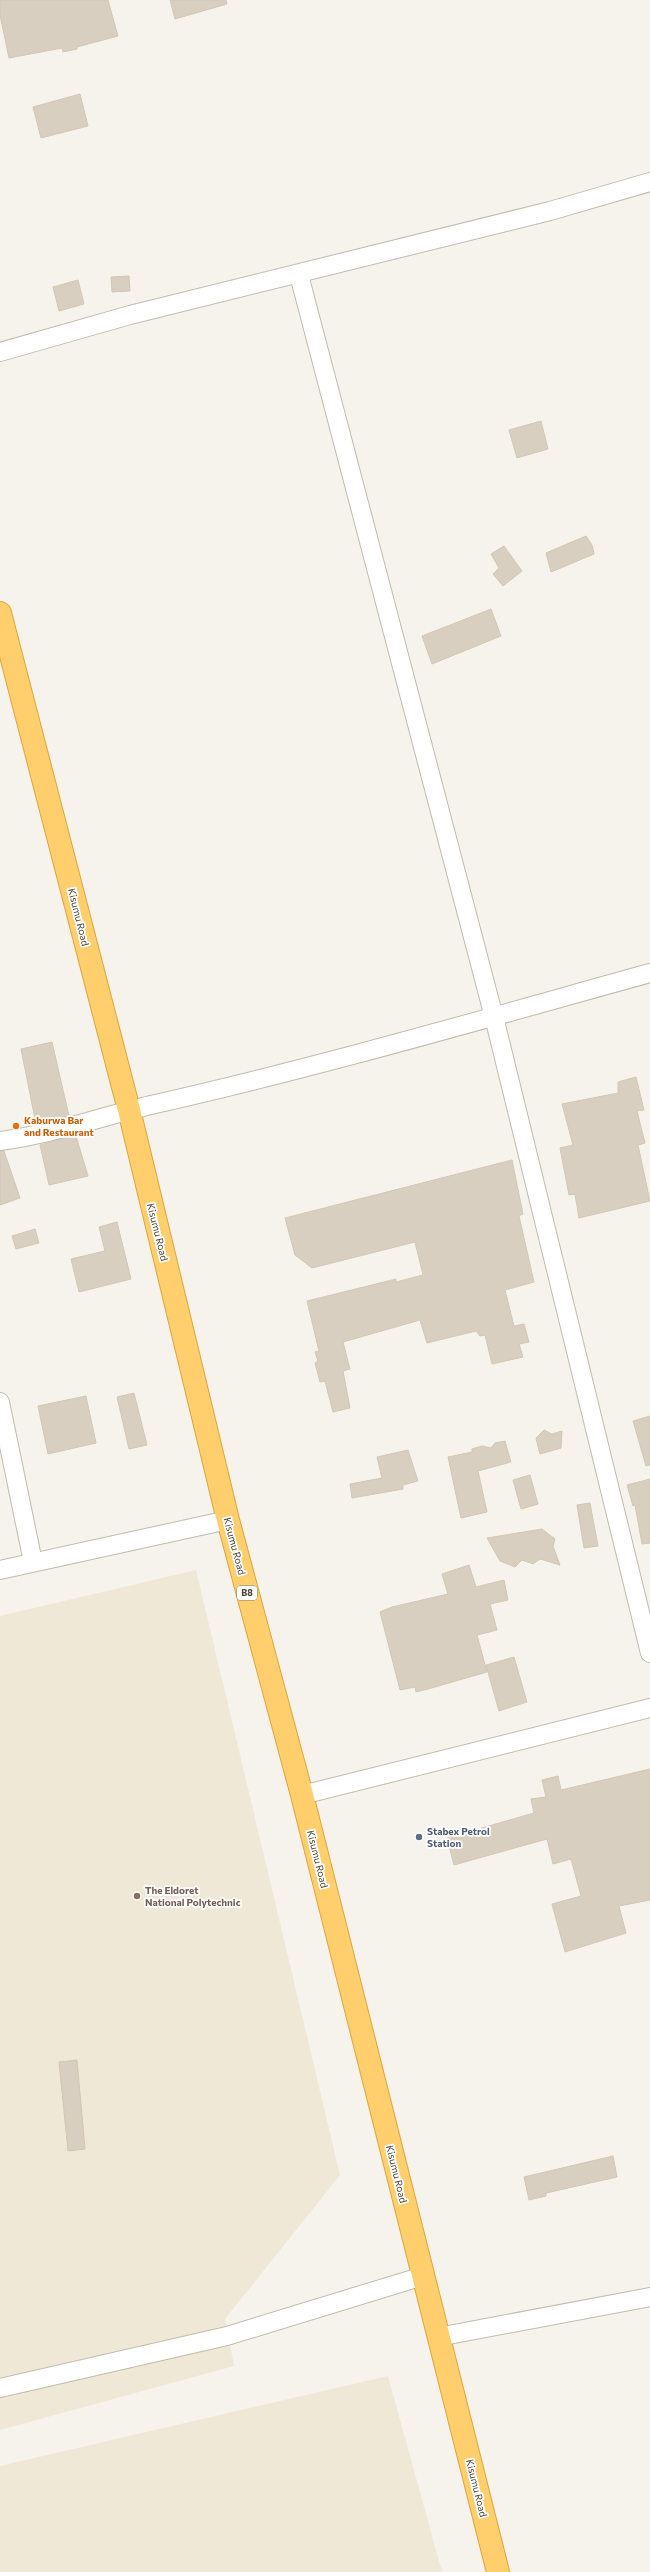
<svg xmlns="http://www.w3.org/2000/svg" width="650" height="2572" font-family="Commissioner,sans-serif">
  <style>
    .education { fill: #efe8d6 }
    .building { fill: #d8cfc1; stroke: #d3c7b4 }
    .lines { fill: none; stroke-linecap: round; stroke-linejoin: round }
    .minor-casing { stroke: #c2bbae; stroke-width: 20 }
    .highway-casing { stroke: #e0a43c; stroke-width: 24 }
    .minor { stroke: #fff; stroke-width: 18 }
    .highway { stroke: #ffcf6e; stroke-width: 22 }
    .food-dot { fill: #e8710a; stroke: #fff; stroke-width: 1.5 }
    .service-dot { fill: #5c6f8a; stroke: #fff; stroke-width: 1.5 }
    .education-dot { fill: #8d6e63; stroke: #fff; stroke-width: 1.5 }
    .labels { text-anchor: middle; stroke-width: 3.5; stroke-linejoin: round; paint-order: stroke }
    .shield { fill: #fff; stroke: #817c74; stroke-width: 1 }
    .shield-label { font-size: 9px; font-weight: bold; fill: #4b4439 }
    .street-label { font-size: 10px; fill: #4b4439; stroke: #fff }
    .food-label { font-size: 10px; font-weight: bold; fill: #c56008; stroke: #fff; text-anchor: start }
    .service-label { font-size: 10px; font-weight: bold; fill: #4e5e75; stroke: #fff; text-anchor: start }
    .education-label { font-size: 10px; font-weight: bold; fill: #785e54; stroke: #fff; text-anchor: start }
  </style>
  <rect width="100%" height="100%" fill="#f6f3ec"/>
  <g class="education">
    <path d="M196,1570L340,2175L225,2319L234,2366L0,2430V1616Z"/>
    <path d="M388,2376L442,2572H0V2466Z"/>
  </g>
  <g class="building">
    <path d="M0,0H108L118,36L77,47V49L63,52L62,48L9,58L0,15Z"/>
    <path d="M170,0H226L227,4L175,19Z"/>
    <path d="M80,94L88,126L41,138L33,107Z"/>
    <path d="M129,276L130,291L112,292L111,277Z"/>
    <path d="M78,280L84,304L59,311L53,287Z"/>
    <path d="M541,421L548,449L517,458L509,430Z"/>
    <path d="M586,536L592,545L594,554L551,572L546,553Z"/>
    <path d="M504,546L522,571L503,586L493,574L499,568L491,554Z"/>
    <path d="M491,609L501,636L432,664L422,636Z"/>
    <path d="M52,1042L69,1116L36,1124L21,1049Z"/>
    <path d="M636,1077L644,1110L637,1111L645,1143L638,1145L650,1201L579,1218L575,1194L569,1195L560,1148L573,1145L562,1104L618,1093V1082Z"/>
    <path d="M76,1136L88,1176L49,1185L40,1145Z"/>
    <path d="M0,1151H4L20,1198L0,1205Z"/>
    <path d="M512,1160L523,1214L519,1216L534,1282L505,1290L514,1326L524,1324L529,1342L519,1344L523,1357L492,1364L485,1335L480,1336L476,1331L427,1343L420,1320L343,1342L350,1369L343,1371L350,1408L333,1412L325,1381L320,1382L315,1363L318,1361L315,1352L319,1351L307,1301L396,1279V1282L423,1275L415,1242L312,1268L295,1255L285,1218Z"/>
    <path d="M117,1222L131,1279L79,1292L71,1259L105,1251L99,1227Z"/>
    <path d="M35,1229L39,1243L16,1249L12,1236Z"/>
    <path d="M134,1393L147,1445L129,1449L117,1397Z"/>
    <path d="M86,1396L96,1443L48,1454L38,1406Z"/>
    <path d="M650,1416V1465L646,1466L633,1421Z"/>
    <path d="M544,1430L552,1434L562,1431L561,1448L540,1454L536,1438Z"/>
    <path d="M505,1441L511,1462L478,1471L487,1512L461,1518L448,1457L472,1452V1449L482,1446L491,1448L495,1443Z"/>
    <path d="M408,1450L418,1481L403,1485V1489L352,1498L350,1484L382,1478L377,1457Z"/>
    <path d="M530,1475L538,1504L521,1509L513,1480Z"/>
    <path d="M650,1479V1543L642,1544L635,1505L633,1506L627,1485Z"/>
    <path d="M590,1503L598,1546L584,1548L577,1505Z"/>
    <path d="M542,1529L555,1539L553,1546L560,1565L540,1559L533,1564L522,1560L515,1567L500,1561L487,1538Z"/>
    <path d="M469,1565L476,1587L504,1580L508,1600L490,1604L497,1630L477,1635L487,1672L428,1689L416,1692L415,1687L400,1690L380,1612L392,1607L448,1594L442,1574Z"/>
    <path d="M514,1657L527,1702L499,1711L486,1665Z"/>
    <path d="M650,1769V1900L619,1906L626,1933L565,1952L552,1904L581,1896L571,1859L553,1864L547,1839L454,1865L447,1838L534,1813L531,1799L546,1797L542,1780L558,1776L561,1790Z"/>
    <path d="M77,2060L85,2149L68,2151L59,2062Z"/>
    <path d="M613,2156L617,2177L546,2193V2196L529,2200L524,2177Z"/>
  </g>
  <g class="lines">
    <defs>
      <g id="minor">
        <path d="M299,275L494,1017L650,1653"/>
        <path d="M0,352L130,315L550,211L650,182"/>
        <path d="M0,1141C52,1134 100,1117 151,1105C319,1067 484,1019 650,973"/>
        <path d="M0,1402L33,1562"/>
        <path d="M0,1570L228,1520"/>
        <path d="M302,1795L650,1708"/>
        <path d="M438,2337L650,2297"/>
        <path d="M0,2388L227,2336L423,2276"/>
      </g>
      <path id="highway" d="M0,613L129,1110L228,1520L302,1795L498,2572"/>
    </defs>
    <use href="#minor" class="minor-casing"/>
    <use href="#highway" class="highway-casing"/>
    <use href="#minor" class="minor"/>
    <use href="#highway" class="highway"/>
  </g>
  <circle class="food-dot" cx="16" cy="1126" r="4"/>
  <circle class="service-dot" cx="419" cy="1837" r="4"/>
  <circle class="education-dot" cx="137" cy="1896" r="4"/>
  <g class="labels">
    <rect class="shield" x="237" y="1586" width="20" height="14" rx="3"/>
    <g class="shield-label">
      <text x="247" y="1596">B8</text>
    </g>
    <g class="street-label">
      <text transform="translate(79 917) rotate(76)" y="4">Kisumu Road</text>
      <text transform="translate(158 1232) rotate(76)" y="4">Kisumu Road</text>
      <text transform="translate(235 1546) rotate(75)" y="4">Kisumu Road</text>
      <text transform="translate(318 1859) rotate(76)" y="4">Kisumu Road</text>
      <text transform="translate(397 2174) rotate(76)" y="4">Kisumu Road</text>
      <text transform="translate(477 2488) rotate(76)" y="4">Kisumu Road</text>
    </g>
    <g class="food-label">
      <text x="24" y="1124">Kaburwa Bar<tspan x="24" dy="12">and Restaurant</tspan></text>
    </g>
    <g class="service-label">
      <text x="427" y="1835">Stabex Petrol<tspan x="427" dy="12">Station</tspan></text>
    </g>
    <g class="education-label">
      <text x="145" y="1894">The Eldoret<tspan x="145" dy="12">National Polytechnic</tspan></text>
    </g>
  </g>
</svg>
